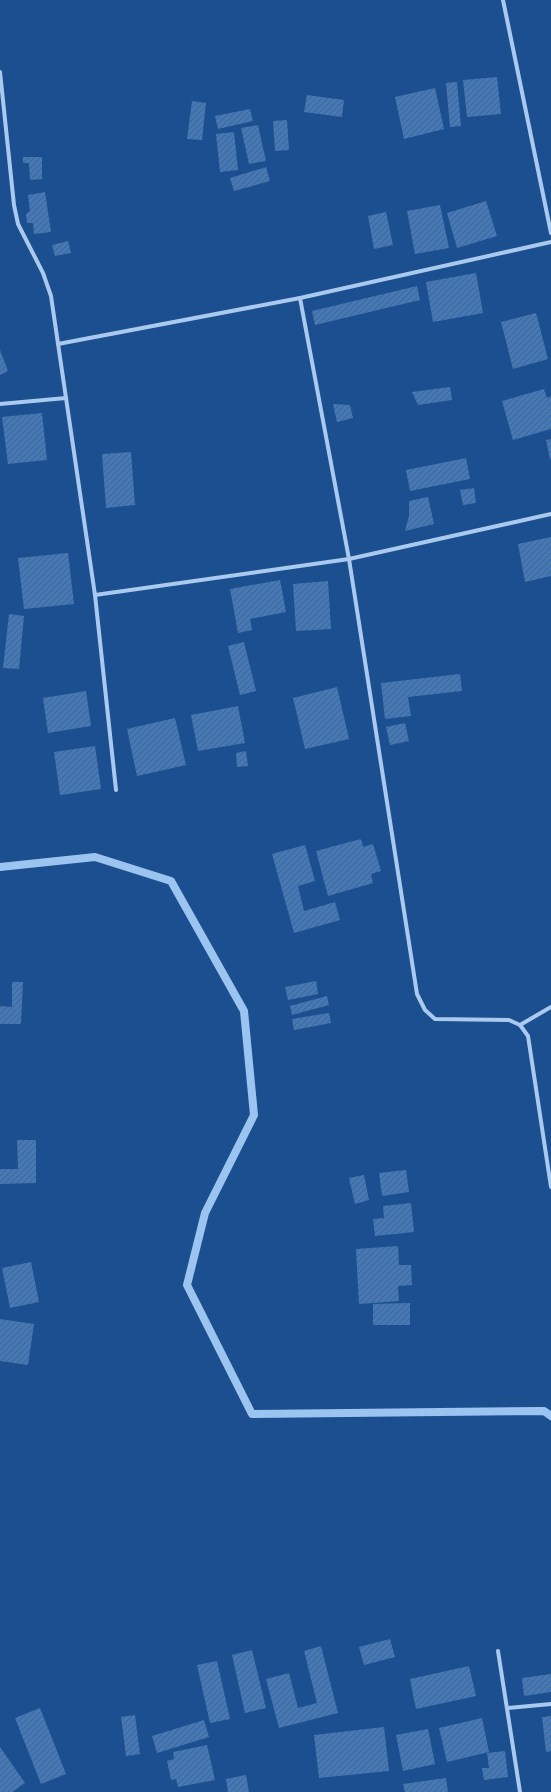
<svg xmlns="http://www.w3.org/2000/svg" width="551" height="1792" font-family="'PT Sans Narrow',sans-serif">
  <style>
    .lines { fill: none; stroke-linecap: round; stroke-linejoin: round }
    .stream { stroke: #9cc4f0; stroke-width: 8 }
    .building { fill: url(#building-hatch) }
    .minor { stroke: #a9c9ee; stroke-width: 4 }
  </style>
  <defs>
    <pattern id="building-hatch" width="6" height="6" patternUnits="userSpaceOnUse"><rect width="6" height="6" fill="#4478b7"/><path d="M-1 1l2-2M0 6l6-6M5 7l2-2" fill="none" stroke="#486282"/></pattern>
  </defs>
  <rect width="100%" height="100%" fill="#1b4f8f"/>
  <g class="lines">
    <path class="stream" d="M0,867L95,857L171,881L244,1011L254,1115L205,1213L187,1285L252,1414L544,1411L551,1416"/>
  </g>
  <g class="building">
    <path d="M497,77L501,114L467,117L463,80Z"/>
    <path d="M457,82L461,126L450,127L446,83Z"/>
    <path d="M435,88L444,129L404,139L395,97Z"/>
    <path d="M307,95L344,100L342,117L304,112Z"/>
    <path d="M192,101L206,103L202,140L187,139Z"/>
    <path d="M250,109L253,121L218,129L215,116Z"/>
    <path d="M287,120L289,150L275,151L273,121Z"/>
    <path d="M258,125L266,161L249,164L241,128Z"/>
    <path d="M234,132L238,170L220,172L216,134Z"/>
    <path d="M23,157H42V179L30,180L29,163H23Z"/>
    <path d="M266,167L270,181L234,191L230,178Z"/>
    <path d="M45,192L51,232L34,234L33,223H27L26,214L30,211L28,195Z"/>
    <path d="M486,201L497,236L457,248L447,213Z"/>
    <path d="M440,205L449,248L415,254L407,211Z"/>
    <path d="M386,212L393,245L374,249L368,216Z"/>
    <path d="M68,241L71,253L55,256L52,245Z"/>
    <path d="M476,273L483,313L433,322L426,282Z"/>
    <path d="M417,286L420,300L315,325L312,311Z"/>
    <path d="M536,313L548,359L513,369L501,322Z"/>
    <path d="M0,350L8,371L0,375Z"/>
    <path d="M450,387L452,400L418,405L412,392Z"/>
    <path d="M544,389L547,398L551,396V429L513,440L502,401Z"/>
    <path d="M333,404L350,405L353,418L337,422Z"/>
    <path d="M42,413L47,460L8,464L2,417Z"/>
    <path d="M551,439V459H550L546,440Z"/>
    <path d="M131,452L135,505L106,508L102,454Z"/>
    <path d="M466,458L470,479L410,491L406,470Z"/>
    <path d="M474,488L476,503L463,505L460,490Z"/>
    <path d="M428,497L434,524L405,531L409,516V501Z"/>
    <path d="M551,537V576L525,582L518,544Z"/>
    <path d="M68,553L74,604L24,609L18,558Z"/>
    <path d="M280,580L286,612L250,619L252,630L238,633L230,589Z"/>
    <path d="M328,581L331,629L296,631L293,584Z"/>
    <path d="M9,614L24,616L19,669L3,668Z"/>
    <path d="M244,642L256,691L240,695L228,646Z"/>
    <path d="M460,674L462,691L408,697L411,716L385,719L381,683Z"/>
    <path d="M337,687L349,739L305,749L293,698Z"/>
    <path d="M86,691L91,726L48,733L43,698Z"/>
    <path d="M238,706L245,743L198,751L191,715Z"/>
    <path d="M175,718L186,765L137,776L127,729Z"/>
    <path d="M405,723L409,741L390,745L386,727Z"/>
    <path d="M95,746L101,789L60,795L54,752Z"/>
    <path d="M246,751L248,766L237,767L236,753Z"/>
    <path d="M361,839L363,847L373,844L381,871L371,874L373,883L328,896L316,851Z"/>
    <path d="M305,845L315,881L298,886L304,911L335,902L340,920L294,933L272,854Z"/>
    <path d="M316,981L318,994L288,1000L285,987Z"/>
    <path d="M12,982H23L21,1024H0V1006L12,1007Z"/>
    <path d="M327,996L329,1005L292,1015L290,1006Z"/>
    <path d="M329,1013L331,1023L294,1030L292,1019Z"/>
    <path d="M17,1140H36V1183L0,1184V1169H18Z"/>
    <path d="M406,1170L409,1192L382,1196L379,1173Z"/>
    <path d="M364,1175L369,1200L355,1204L349,1178Z"/>
    <path d="M411,1203L414,1232L375,1236L373,1219L384,1218L383,1206Z"/>
    <path d="M398,1246L399,1265H411L412,1285L398,1286L399,1301L359,1304L356,1249Z"/>
    <path d="M31,1262L39,1302L10,1308L2,1268Z"/>
    <path d="M410,1303V1325H373V1304Z"/>
    <path d="M0,1319L34,1324L28,1365L0,1361Z"/>
    <path d="M390,1639L395,1657L364,1665L359,1647Z"/>
    <path d="M321,1646L338,1713L279,1728L266,1679L289,1673L298,1708L317,1703L304,1651Z"/>
    <path d="M252,1650L266,1708L245,1713L232,1655Z"/>
    <path d="M217,1661L230,1719L210,1723L197,1665Z"/>
    <path d="M469,1666L476,1696L416,1709L410,1679Z"/>
    <path d="M551,1674V1692L524,1696L522,1678Z"/>
    <path d="M40,1708L66,1774L41,1784L15,1718Z"/>
    <path d="M135,1715L140,1754L126,1756L121,1717Z"/>
    <path d="M551,1716V1751L546,1752L542,1717Z"/>
    <path d="M482,1718L489,1752L447,1762L439,1728Z"/>
    <path d="M204,1720L209,1737L157,1753L152,1736Z"/>
    <path d="M384,1727L389,1771L319,1778L314,1735Z"/>
    <path d="M428,1729L435,1764L403,1771L396,1735Z"/>
    <path d="M207,1745L215,1780L178,1787L176,1779L171,1780L167,1761L174,1759L173,1752Z"/>
    <path d="M0,1747L25,1783L12,1792H0Z"/>
    <path d="M505,1751L508,1777L484,1780L482,1768H489L487,1753Z"/>
    <path d="M246,1775L249,1792H228L226,1779Z"/>
    <path d="M446,1778L448,1792H405L403,1784Z"/>
  </g>
  <g class="lines">
    <g class="minor">
      <path d="M503,0L551,233"/>
      <path d="M0,72L14,205L18,224L43,273L51,296L95,595L116,790"/>
      <path d="M300,298L349,559L417,994L425,1010L435,1019L509,1020L520,1025L528,1036L551,1187"/>
      <path d="M58,344L300,298L551,242"/>
      <path d="M0,404L66,398"/>
      <path d="M95,595L349,559L551,514"/>
      <path d="M520,1025L551,1007"/>
      <path d="M498,1651L520,1792"/>
      <path d="M507,1708L551,1704"/>
    </g>
  </g>
</svg>
